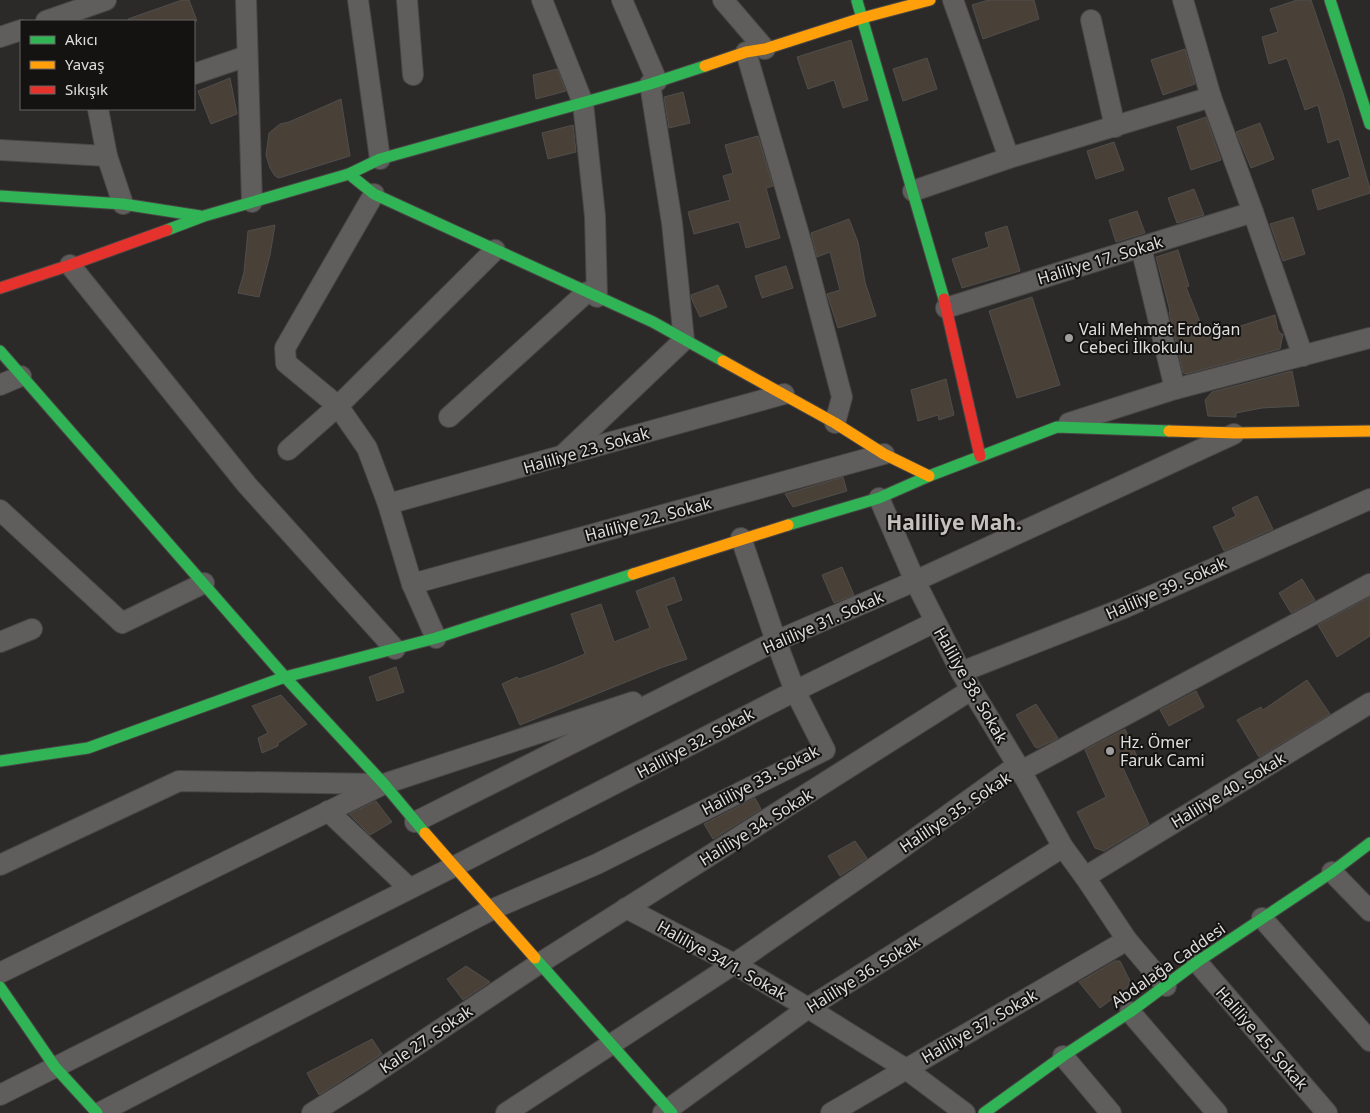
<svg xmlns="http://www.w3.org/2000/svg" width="1370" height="1113" font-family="'Noto Sans',sans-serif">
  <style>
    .building { fill: #494138; stroke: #504e4c }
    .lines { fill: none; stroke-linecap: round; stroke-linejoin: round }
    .street-casing { stroke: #494746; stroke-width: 22 }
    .fast-casing { stroke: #494746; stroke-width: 13 }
    .slow-casing { stroke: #494746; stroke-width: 13 }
    .jam-casing { stroke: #494746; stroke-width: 13 }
    .street { stroke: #5f5e5d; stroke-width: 20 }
    .fast { stroke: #30b455; stroke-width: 11 }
    .slow { stroke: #ff9f0a; stroke-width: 11 }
    .jam { stroke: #e5322d; stroke-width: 11 }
    .poi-dot { fill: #a19f9e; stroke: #141312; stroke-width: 2 }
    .labels { text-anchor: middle; stroke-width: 4; stroke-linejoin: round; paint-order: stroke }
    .street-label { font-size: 16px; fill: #e0dedd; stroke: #141312 }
    .poi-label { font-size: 16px; fill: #e0dedd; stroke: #141312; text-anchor: start }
    .district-label { font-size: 21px; font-weight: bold; fill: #c4c1bd; stroke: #141312 }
  </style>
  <rect width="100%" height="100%" fill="#2c2a28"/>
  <g class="building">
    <path d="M182,0H189L197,21H128V19Z"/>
    <path d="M988,0H1034L1039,19L983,39L972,5Z"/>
    <path d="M1297,0H1311L1343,94L1370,189V193L1318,210L1312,190L1350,177L1339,139L1328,143L1318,105L1305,110L1287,58L1269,64L1262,37L1278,32L1270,9Z"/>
    <path d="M851,40L868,100L843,108L834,80L808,89L797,57Z"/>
    <path d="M1185,49L1195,84L1163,95L1151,60Z"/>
    <path d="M927,58L937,89L903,101L893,69Z"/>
    <path d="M557,69L566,91L536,99L533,75Z"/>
    <path d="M230,78L237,114L211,124L198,91Z"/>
    <path d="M683,92L690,123L669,128L664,97Z"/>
    <path d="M341,99L350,156L279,178L275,176L270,168L266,155L269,133L280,124L289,122Z"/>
    <path d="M1206,117L1221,160L1191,170L1177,127Z"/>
    <path d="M1260,123L1274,159L1251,168L1236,132Z"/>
    <path d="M573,125L576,152L548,159L542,133Z"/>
    <path d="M758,136L773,186L766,188L780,238L746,248L739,222L694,234L688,212L730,200L723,176L733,173L725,145Z"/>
    <path d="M1114,142L1124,170L1096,179L1087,151Z"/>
    <path d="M1194,189L1204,215L1177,223L1168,198Z"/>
    <path d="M1137,211L1145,233L1116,242L1109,220Z"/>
    <path d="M1293,217L1305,254L1283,261L1270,224Z"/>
    <path d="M849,219L858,242L865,282L876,316L838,328L827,294L840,290L830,252L817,257L811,233Z"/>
    <path d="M275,225L270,255L259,297L238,293L244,272L248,231Z"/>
    <path d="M1007,226L1020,271L962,288L952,259L989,247L985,233Z"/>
    <path d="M1178,250L1189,286L1186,287L1206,337L1275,315L1278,330L1281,334H1283L1280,349L1186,374L1183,373L1169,312L1170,311L1156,257Z"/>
    <path d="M786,266L793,288L762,298L755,276Z"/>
    <path d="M718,285L727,307L700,317L692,300L691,295Z"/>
    <path d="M1032,297L1060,385L1017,398L989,311Z"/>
    <path d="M1292,371L1299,406L1262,408L1236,413V417L1208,416L1205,400L1212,392Z"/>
    <path d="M946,379L954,415L939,420L938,415L918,421L911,390Z"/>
    <path d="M843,477L847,491L793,507L785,494Z"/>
    <path d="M1257,496L1273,529L1224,551L1213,527L1236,516L1232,508Z"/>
    <path d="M842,567L854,595L834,603L822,575Z"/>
    <path d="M674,577L682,600L666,606L687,659L663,667L520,725L502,684L517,677L519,679L553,667L585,654L571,614L601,604L614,642L650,628L636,591Z"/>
    <path d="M1302,579L1315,600L1291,613L1279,593Z"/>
    <path d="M1370,597V636L1337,657L1318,625Z"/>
    <path d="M396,667L404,692L377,701L369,677Z"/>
    <path d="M1307,680L1330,714L1259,757L1237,720L1261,707L1263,710Z"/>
    <path d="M1196,691L1204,707L1169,726L1160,710Z"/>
    <path d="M281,695L307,724L278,743V746L262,753L258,738L268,733L252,706Z"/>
    <path d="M1036,704L1058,738L1038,748L1035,747L1016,715Z"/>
    <path d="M1125,729L1138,759L1122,766L1149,824L1104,851L1095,848L1077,812L1106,797L1085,750Z"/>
    <path d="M755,798L761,809L713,839L704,824Z"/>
    <path d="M376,801L392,822L370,835L349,814Z"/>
    <path d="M855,841L867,858L840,876L828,856Z"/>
    <path d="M1115,961H1120L1130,981L1127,988L1100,1008L1079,982Z"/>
    <path d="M466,966L490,982L463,1000L447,979Z"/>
    <path d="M372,1039L382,1054L319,1095L307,1073Z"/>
  </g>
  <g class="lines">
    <defs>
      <g id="street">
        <path d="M246,0L252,202"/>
        <path d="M358,0L380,159"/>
        <path d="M407,0L413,75"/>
        <path d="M542,0L583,103L595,216L597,297"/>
        <path d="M622,0L657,81"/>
        <path d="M723,0L765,49"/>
        <path d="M953,0L1009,158"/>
        <path d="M1183,0L1211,97L1253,212L1303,356"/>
        <path d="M1091,20L1115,127"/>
        <path d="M46,21L106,0"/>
        <path d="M0,37L21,30"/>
        <path d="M746,52L802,245L842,397L835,423"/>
        <path d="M194,74L247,56"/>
        <path d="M98,109L107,156L123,204"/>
        <path d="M0,150L107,156"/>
        <path d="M913,191L1009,158L1211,97"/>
        <path d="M374,194L285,348L286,363L338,406L367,448L388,504L412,584L436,638"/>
        <path d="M1141,247L1175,389"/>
        <path d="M70,265L247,485L395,649"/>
        <path d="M946,308L1253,212"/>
        <path d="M0,385L21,376"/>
        <path d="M449,417L587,292"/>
        <path d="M1069,423L1175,389L1370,338"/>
        <path d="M288,450L338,406L495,250"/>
        <path d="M561,457L684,340L672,223L650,84"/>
        <path d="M879,498L915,581L961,672L1021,771L1063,847L1085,877L1127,940L1166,986"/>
        <path d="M388,504L784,394"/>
        <path d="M0,510L122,623L204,583"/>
        <path d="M412,584L884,454"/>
        <path d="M0,642L32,629"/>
        <path d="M961,672L1124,608L1370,499"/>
        <path d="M328,811L409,888"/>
        <path d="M415,822L776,641L915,581L1234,434"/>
        <path d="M0,865L179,781L380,784"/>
        <path d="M1332,872L1370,911"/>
        <path d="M1085,877L1370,703"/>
        <path d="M626,908L734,964L808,1008L906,1069L965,1113"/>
        <path d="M1262,918L1370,1041"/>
        <path d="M1197,962L1327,1113"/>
        <path d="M0,973L384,784L633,702"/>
        <path d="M1130,1012L1217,1113"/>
        <path d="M1063,1056L1111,1113"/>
        <path d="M0,1095L455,866L795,691L935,622"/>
        <path d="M99,1113L493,909L597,864L825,750L795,691L776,641L741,538"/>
        <path d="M312,1113L360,1083L540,963L971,690"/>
        <path d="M506,1113L734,964L895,853L1008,772L1021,771L1370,584"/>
        <path d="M663,1113L808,1008L1063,847"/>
        <path d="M831,1113L1127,940"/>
      </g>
      <g id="fast">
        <path d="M1330,0L1370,124"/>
        <path d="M857,1L944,299"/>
        <path d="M349,174L374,194L653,322L723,361"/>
        <path d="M0,196L123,204L200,216"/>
        <path d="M167,230L204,216L349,174L380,159L650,84L705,66"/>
        <path d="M0,351L285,677L384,784L425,833"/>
        <path d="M788,525L879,498L929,476L1057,427L1169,431"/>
        <path d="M0,761L88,748L285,677L436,638L633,574"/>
        <path d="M535,958L672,1113"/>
        <path d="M0,987L55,1067L97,1113"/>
        <path d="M984,1113L1063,1056L1130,1012L1197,962L1332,872L1370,843"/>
      </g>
      <g id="slow">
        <path d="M705,66L746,52L765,49L862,18L930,0"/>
        <path d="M723,361L835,423L884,454L929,476"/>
        <path d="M1169,431L1236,433L1370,431"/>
        <path d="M633,574L788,525"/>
        <path d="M425,833L535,958"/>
      </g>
      <g id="jam">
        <path d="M0,288L70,265L167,230"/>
        <path d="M944,299L980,456"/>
      </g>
    </defs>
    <use href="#street" class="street-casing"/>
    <use href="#fast" class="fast-casing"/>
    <use href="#slow" class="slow-casing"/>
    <use href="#jam" class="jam-casing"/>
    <use href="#street" class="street"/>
    <use href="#fast" class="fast"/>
    <use href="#slow" class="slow"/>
    <use href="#jam" class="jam"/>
  </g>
  <g class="poi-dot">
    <circle cx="1069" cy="338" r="5"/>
    <circle cx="1110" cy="751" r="5"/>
  </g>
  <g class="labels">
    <g class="street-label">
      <text transform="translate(1100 260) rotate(-17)" y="6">Haliliye 17. Sokak</text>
      <text transform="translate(586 450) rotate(-16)" y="6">Haliliye 23. Sokak</text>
      <text transform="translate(648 519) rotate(-15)" y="6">Haliliye 22. Sokak</text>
      <text transform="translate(1166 588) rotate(-24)" y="6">Haliliye 39. Sokak</text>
      <text transform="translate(823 622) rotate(-24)" y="6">Haliliye 31. Sokak</text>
      <text transform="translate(971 685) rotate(60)" y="6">Haliliye 38. Sokak</text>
      <text transform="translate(695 743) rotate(-28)" y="6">Haliliye 32. Sokak</text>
      <text transform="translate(760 780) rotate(-28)" y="6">Haliliye 33. Sokak</text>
      <text transform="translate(1228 790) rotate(-31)" y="6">Haliliye 40. Sokak</text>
      <text transform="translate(955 812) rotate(-34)" y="6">Haliliye 35. Sokak</text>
      <text transform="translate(756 827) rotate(-32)" y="6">Haliliye 34. Sokak</text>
      <text transform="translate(722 960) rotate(29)" y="6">Haliliye 34/1. Sokak</text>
      <text transform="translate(1168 965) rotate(-35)" y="6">Abdalağa Caddesi</text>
      <text transform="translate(863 974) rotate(-32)" y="6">Haliliye 36. Sokak</text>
      <text transform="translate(979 1026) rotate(-30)" y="6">Haliliye 37. Sokak</text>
      <text transform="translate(1262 1038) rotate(49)" y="6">Haliliye 45. Sokak</text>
      <text transform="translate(426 1039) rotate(-34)" y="6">Kale 27. Sokak</text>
    </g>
    <g class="poi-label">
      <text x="1079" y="335">Vali Mehmet Erdoğan<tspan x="1079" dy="18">Cebeci İlkokulu</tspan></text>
      <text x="1120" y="748">Hz. Ömer<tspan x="1120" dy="18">Faruk Cami</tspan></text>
    </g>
    <g class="district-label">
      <text x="954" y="530">Haliliye Mah.</text>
    </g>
  </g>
  <rect x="20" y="20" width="175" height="90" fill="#141312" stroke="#666463"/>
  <rect x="30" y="36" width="25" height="8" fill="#30b455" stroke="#666463"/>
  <text x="65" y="45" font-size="15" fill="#e0dedd">Akıcı</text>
  <rect x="30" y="61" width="25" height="8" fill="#ff9f0a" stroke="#666463"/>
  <text x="65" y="70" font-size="15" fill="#e0dedd">Yavaş</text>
  <rect x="30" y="86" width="25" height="8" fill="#e5322d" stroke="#666463"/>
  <text x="65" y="95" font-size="15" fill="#e0dedd">Sıkışık</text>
</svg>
